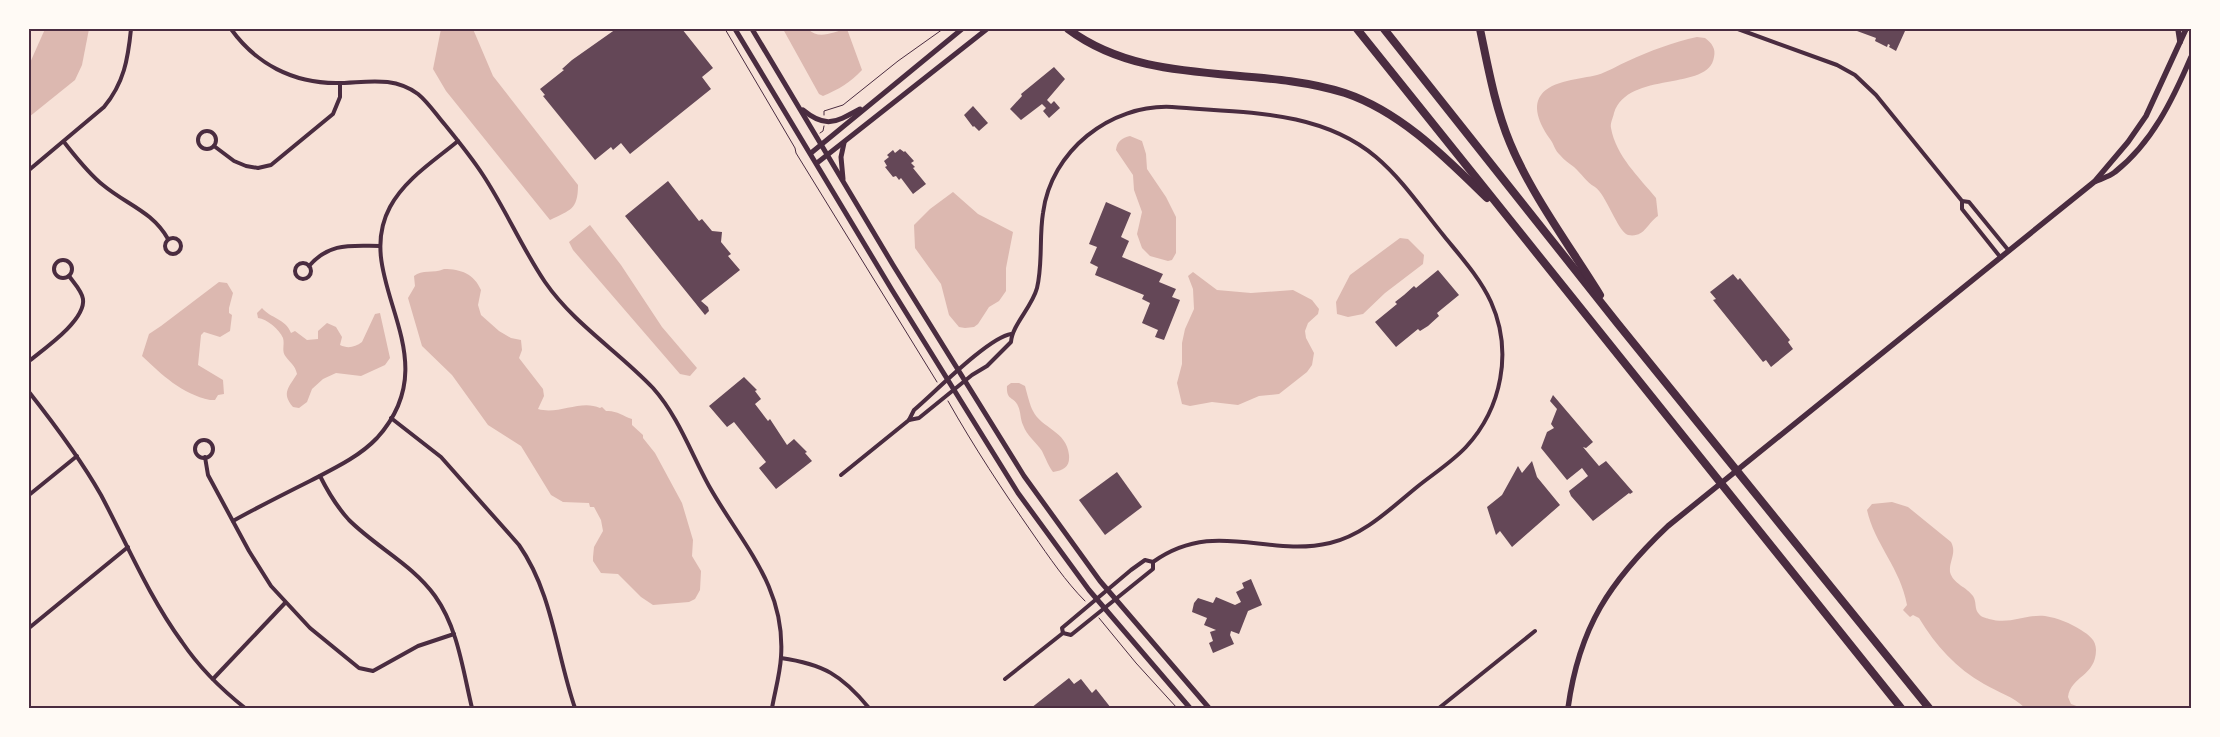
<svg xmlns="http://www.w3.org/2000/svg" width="2220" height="737" font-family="Manrope,sans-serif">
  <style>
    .water { fill: #dcb8b0 }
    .building { fill: #644757 }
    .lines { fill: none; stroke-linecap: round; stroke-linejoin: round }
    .path { stroke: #4a2c40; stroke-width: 1 }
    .minor { stroke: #4a2c40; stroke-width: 4 }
    .tertiary { stroke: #4a2c40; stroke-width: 5 }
    .secondary { stroke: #4a2c40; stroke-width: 5.5 }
    .motorway { stroke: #4a2c40; stroke-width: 8 }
    .neatline { fill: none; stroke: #4a2c40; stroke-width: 2 }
  </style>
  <rect width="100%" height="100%" fill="#f7e1d7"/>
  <g class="water">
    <path d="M45,29H89L82,65L75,80L29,117V65Z"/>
    <path d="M441,29H473L493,76L578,185C578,210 570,210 550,220L446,91L433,69Z"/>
    <path d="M783,29H808C820,41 833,31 847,29L862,70C850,83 839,89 823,96L819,94Z"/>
    <path d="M1697,37L1705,38C1712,43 1716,49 1714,57C1709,92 1628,70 1614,113C1613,118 1610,123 1611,128C1616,156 1639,177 1656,198L1658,216C1647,223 1645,238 1628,235C1618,232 1606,194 1595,187C1586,182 1582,174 1574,167C1569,163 1564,160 1560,155C1555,151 1554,144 1550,139C1542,128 1531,108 1541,95C1552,80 1581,79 1597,75C1608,72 1618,65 1628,61C1650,51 1673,42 1697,37Z"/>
    <path d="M1130,136L1142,141L1146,154L1147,169L1166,197L1176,217V253L1172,260L1168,261L1150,256L1142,248L1137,234L1142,212L1134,190L1133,175L1116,150C1117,141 1122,138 1130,136Z"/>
    <path d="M953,192L978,214L1013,232L1006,268V291L999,301L989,307L978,324L974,327L965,328L959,327L949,315L941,284L915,248L914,225L930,209Z"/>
    <path d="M590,225L621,265L662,327L697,368L690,376L680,374L573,250L569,242Z"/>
    <path d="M1400,238L1408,239L1424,255L1423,264L1385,293L1363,314L1348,317L1337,314L1336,302L1350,275Z"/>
    <path d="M444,269C461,269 474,274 481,290L478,305L481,315L499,331L511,338L521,340L522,350L519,358L543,389L544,396L538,409C559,415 581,399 600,408L602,407L606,411C616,410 623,416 632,419V425L643,435V438L655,453L682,503L693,540L692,556L701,571L700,590L695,599L689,602L653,605L641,597L618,574L601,573L593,561V557L594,547L603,531L601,520L594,507H590L589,503L563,502L551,495L521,446L488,425L452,375L422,346L408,298L415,286L414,276C422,269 433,274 444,269Z"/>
    <path d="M1193,272L1217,290L1251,293L1293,290L1312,300L1319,309L1318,314L1308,323L1305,331L1306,338L1314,353L1312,365L1307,372L1279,394L1259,396L1238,405L1212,402L1190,406L1182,404L1177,383L1182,364V343L1185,329L1194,309L1193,289L1188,276Z"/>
    <path d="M219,282L227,283L233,293L229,308V313L232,315L230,331L220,337L204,332L201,335L198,365L223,380L224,394L218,395L215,400H210C182,394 162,375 142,356L149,334L161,326Z"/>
    <path d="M262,308C270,318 286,319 291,333L295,331L307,340L318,339V331L327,323L336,327L342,337L340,345C348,349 355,347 362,342L375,314L380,313L390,358L385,365L361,376L336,373L323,379L312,389L307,402L299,408L293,407C281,393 289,387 297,374C295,365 291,364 286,357C281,351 285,345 283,338C279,329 267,319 258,318L257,313Z"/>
    <path d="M1011,383H1019L1025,386C1027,393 1030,406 1033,411C1041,428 1067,431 1069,455C1070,467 1064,470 1053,472C1048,465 1046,459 1042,451C1036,442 1027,436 1023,425C1020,419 1021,412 1018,406C1014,396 1006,401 1007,386Z"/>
    <path d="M1892,502L1908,507L1951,542C1957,553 1949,561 1950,572C1953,584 1967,587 1973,596C1977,602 1974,609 1979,614C1981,617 1986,618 1989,619C2011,625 2025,614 2045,616C2058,618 2070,623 2081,630C2089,635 2096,640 2096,650C2096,676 2071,676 2068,697L2071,704L2082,708H2025C2013,696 1999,693 1984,684C1956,668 1936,646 1919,618L1913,615L1910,617L1903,610L1907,605C1901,569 1874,543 1867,510L1872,504Z"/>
  </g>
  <g class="building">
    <path d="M616,29H682L713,68L702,77L711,89L630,154L621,143L613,150L611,147L595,160L543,96L545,95L540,89L564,70L562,69L572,60Z"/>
    <path d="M1858,29H1899L1905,31L1896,51L1889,47L1890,45L1888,44L1887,47L1875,41L1876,38L1857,31Z"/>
    <path d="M1054,67L1065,79L1047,100L1051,104L1054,101L1060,108L1049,118L1043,111L1046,108L1042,104L1021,120L1010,109L1022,96L1021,94Z"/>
    <path d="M973,106L988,123L979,131L974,126L973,127L964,115Z"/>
    <path d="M900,149L904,152L905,151L914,161L911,163L915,167L913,168L926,184L913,194L901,178L899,180L896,176L893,177L885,167L887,166L884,161L889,157L887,155L893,150L895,153Z"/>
    <path d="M668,181L699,221L702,219L712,231L722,232L721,242L731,254L728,256L740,270L701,301L708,307L709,311L705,315L625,216Z"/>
    <path d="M1106,202L1131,213L1121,237L1129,241L1122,257L1163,274L1159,282L1176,289L1172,297L1180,300L1164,340L1155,337L1158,330L1142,323L1150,303L1142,299L1144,295L1095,275L1098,267L1090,263L1097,247L1089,244Z"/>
    <path d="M1438,270L1459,295L1437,313L1439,316L1428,326L1420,331L1418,329L1396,347L1375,322L1397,304L1395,302L1404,295L1414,286L1416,288Z"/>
    <path d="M1733,274L1738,280L1740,278L1790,340L1788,342L1793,349L1771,367L1766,360L1763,362L1713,300L1716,299L1710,292Z"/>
    <path d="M744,377L757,390L755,391L761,399L755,404L768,421L770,419L787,445L794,439L807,452L805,453L812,461L776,489L759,468L766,462L734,422L727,427L709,406Z"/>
    <path d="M1553,395L1593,442L1586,448L1583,447L1599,466L1606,461L1633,492L1630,494L1629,493L1593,521L1571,496L1569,491L1588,476L1582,468L1567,480L1541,448L1547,432L1554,428L1551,424L1557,409L1550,401Z"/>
    <path d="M1532,461L1537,477L1560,505L1512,547L1500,531L1496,535L1487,507L1502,495L1518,466L1522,473Z"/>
    <path d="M1117,472L1142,507L1105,535L1079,500Z"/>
    <path d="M1251,579L1262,605L1248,611L1239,634L1231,631L1230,635L1234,644L1213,653L1209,643L1213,641L1210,632L1216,630L1204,625L1207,618L1192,612L1194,603L1198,598L1213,603L1216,597L1235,605L1241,602L1236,592L1244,588L1242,583Z"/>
    <path d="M1069,678L1074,684L1081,679L1092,693L1096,689L1111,708H1031Z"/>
  </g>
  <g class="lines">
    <g class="path">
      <path d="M725,29L795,148L796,153L937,382"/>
      <path d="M824,115V111L843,105L898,61L943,29"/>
      <path d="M820,133L823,131L824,126"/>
      <path d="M948,401C974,447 1003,491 1033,534C1049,557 1066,582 1085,601"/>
      <path d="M1099,618L1136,663L1177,708"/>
    </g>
    <g class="minor">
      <path d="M231,29C256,64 293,83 336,83C365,83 392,75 418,94C429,103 437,116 446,126C459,142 472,158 483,175C506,210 522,248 545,282C574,324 618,351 653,388C678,416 691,453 709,486C741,543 786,586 781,657C780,674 775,691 772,708"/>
      <path d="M1738,29L1837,65L1855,75L1876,95L1962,201L1969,202L2009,251"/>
      <circle cx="207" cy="140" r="9"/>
      <path d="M64,142C76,157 88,173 103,185C127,205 152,211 168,239"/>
      <path d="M214,146L234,161L246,166L258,168L271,165L333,114L340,97V83"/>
      <path d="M29,170L104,107C124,83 128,59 131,29"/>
      <path d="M1962,201V209L2001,258"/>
      <circle cx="173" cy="246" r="8"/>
      <circle cx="63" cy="269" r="9"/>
      <circle cx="303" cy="271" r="8"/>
      <path d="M309,266C330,242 351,246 380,246"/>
      <path d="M29,361C44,349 86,320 83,299C82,291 74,283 69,276"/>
      <path d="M29,392C55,425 80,458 101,495C127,544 149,597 182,642C199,667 221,689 245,708"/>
      <path d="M391,418L441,457L519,545C553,594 556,653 575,708"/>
      <path d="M909,420L919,418L972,375L987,366L1011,342C1012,325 1032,307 1037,288C1043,263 1039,238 1043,213C1051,151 1110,104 1172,107C1241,113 1319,109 1376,157C1402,179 1422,209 1444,236C1461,257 1480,278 1491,302C1513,351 1502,408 1466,447C1452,462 1433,474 1417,487C1390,509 1364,535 1330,543C1266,558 1215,518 1153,562"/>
      <circle cx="204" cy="449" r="9"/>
      <path d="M205,457L208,475L249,551L271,586L310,628L359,668L373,671L418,646L454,634"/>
      <path d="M841,475L909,420L914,410C934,393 989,337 1011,334"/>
      <path d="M320,476C328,492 337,507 349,520C376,547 413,565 435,596C458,628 463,671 472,708"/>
      <path d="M29,495L77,456"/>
      <path d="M233,521C258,507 284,494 310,481C333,469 359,457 377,438C452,355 350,281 390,207C405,179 434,161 458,141"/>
      <path d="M29,628L128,547"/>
      <path d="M1063,633L1062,628L1131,570L1145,560L1153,562"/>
      <path d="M781,658C823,664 842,675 869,708"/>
      <path d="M213,679L285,603"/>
      <path d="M1005,679L1063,633L1071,635L1153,569V562"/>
      <path d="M1439,708L1535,631"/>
    </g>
    <g class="tertiary">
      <path d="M735,29L892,290L1018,493L1089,590L1190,708"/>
      <path d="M752,29L893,265L1024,476L1100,581L1209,708"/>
      <path d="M803,110C826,129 836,122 860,109"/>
      <path d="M811,153L962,29"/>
      <path d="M817,163L987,29"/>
      <path d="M843,179L841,157L844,143"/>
    </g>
    <g class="secondary">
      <path d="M2178,29L2180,42"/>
      <path d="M2095,181L2128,142L2146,116L2186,29"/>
      <path d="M1568,708C1579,627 1610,581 1668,526L2094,182C2100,179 2109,177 2115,172C2152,143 2173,99 2191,57"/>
    </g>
    <g class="motorway">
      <path d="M1068,29C1148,89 1254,64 1345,93C1401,112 1445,157 1487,198"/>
      <path d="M1357,29L1901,708"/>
      <path d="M1384,29L1618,324L1929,708"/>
      <path d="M1480,29C1488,67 1495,107 1510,143C1531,194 1571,248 1600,295"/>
    </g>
  </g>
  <rect width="2220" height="737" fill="none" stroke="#fffaf5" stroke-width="60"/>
  <rect x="30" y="30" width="2160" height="677" class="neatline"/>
</svg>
